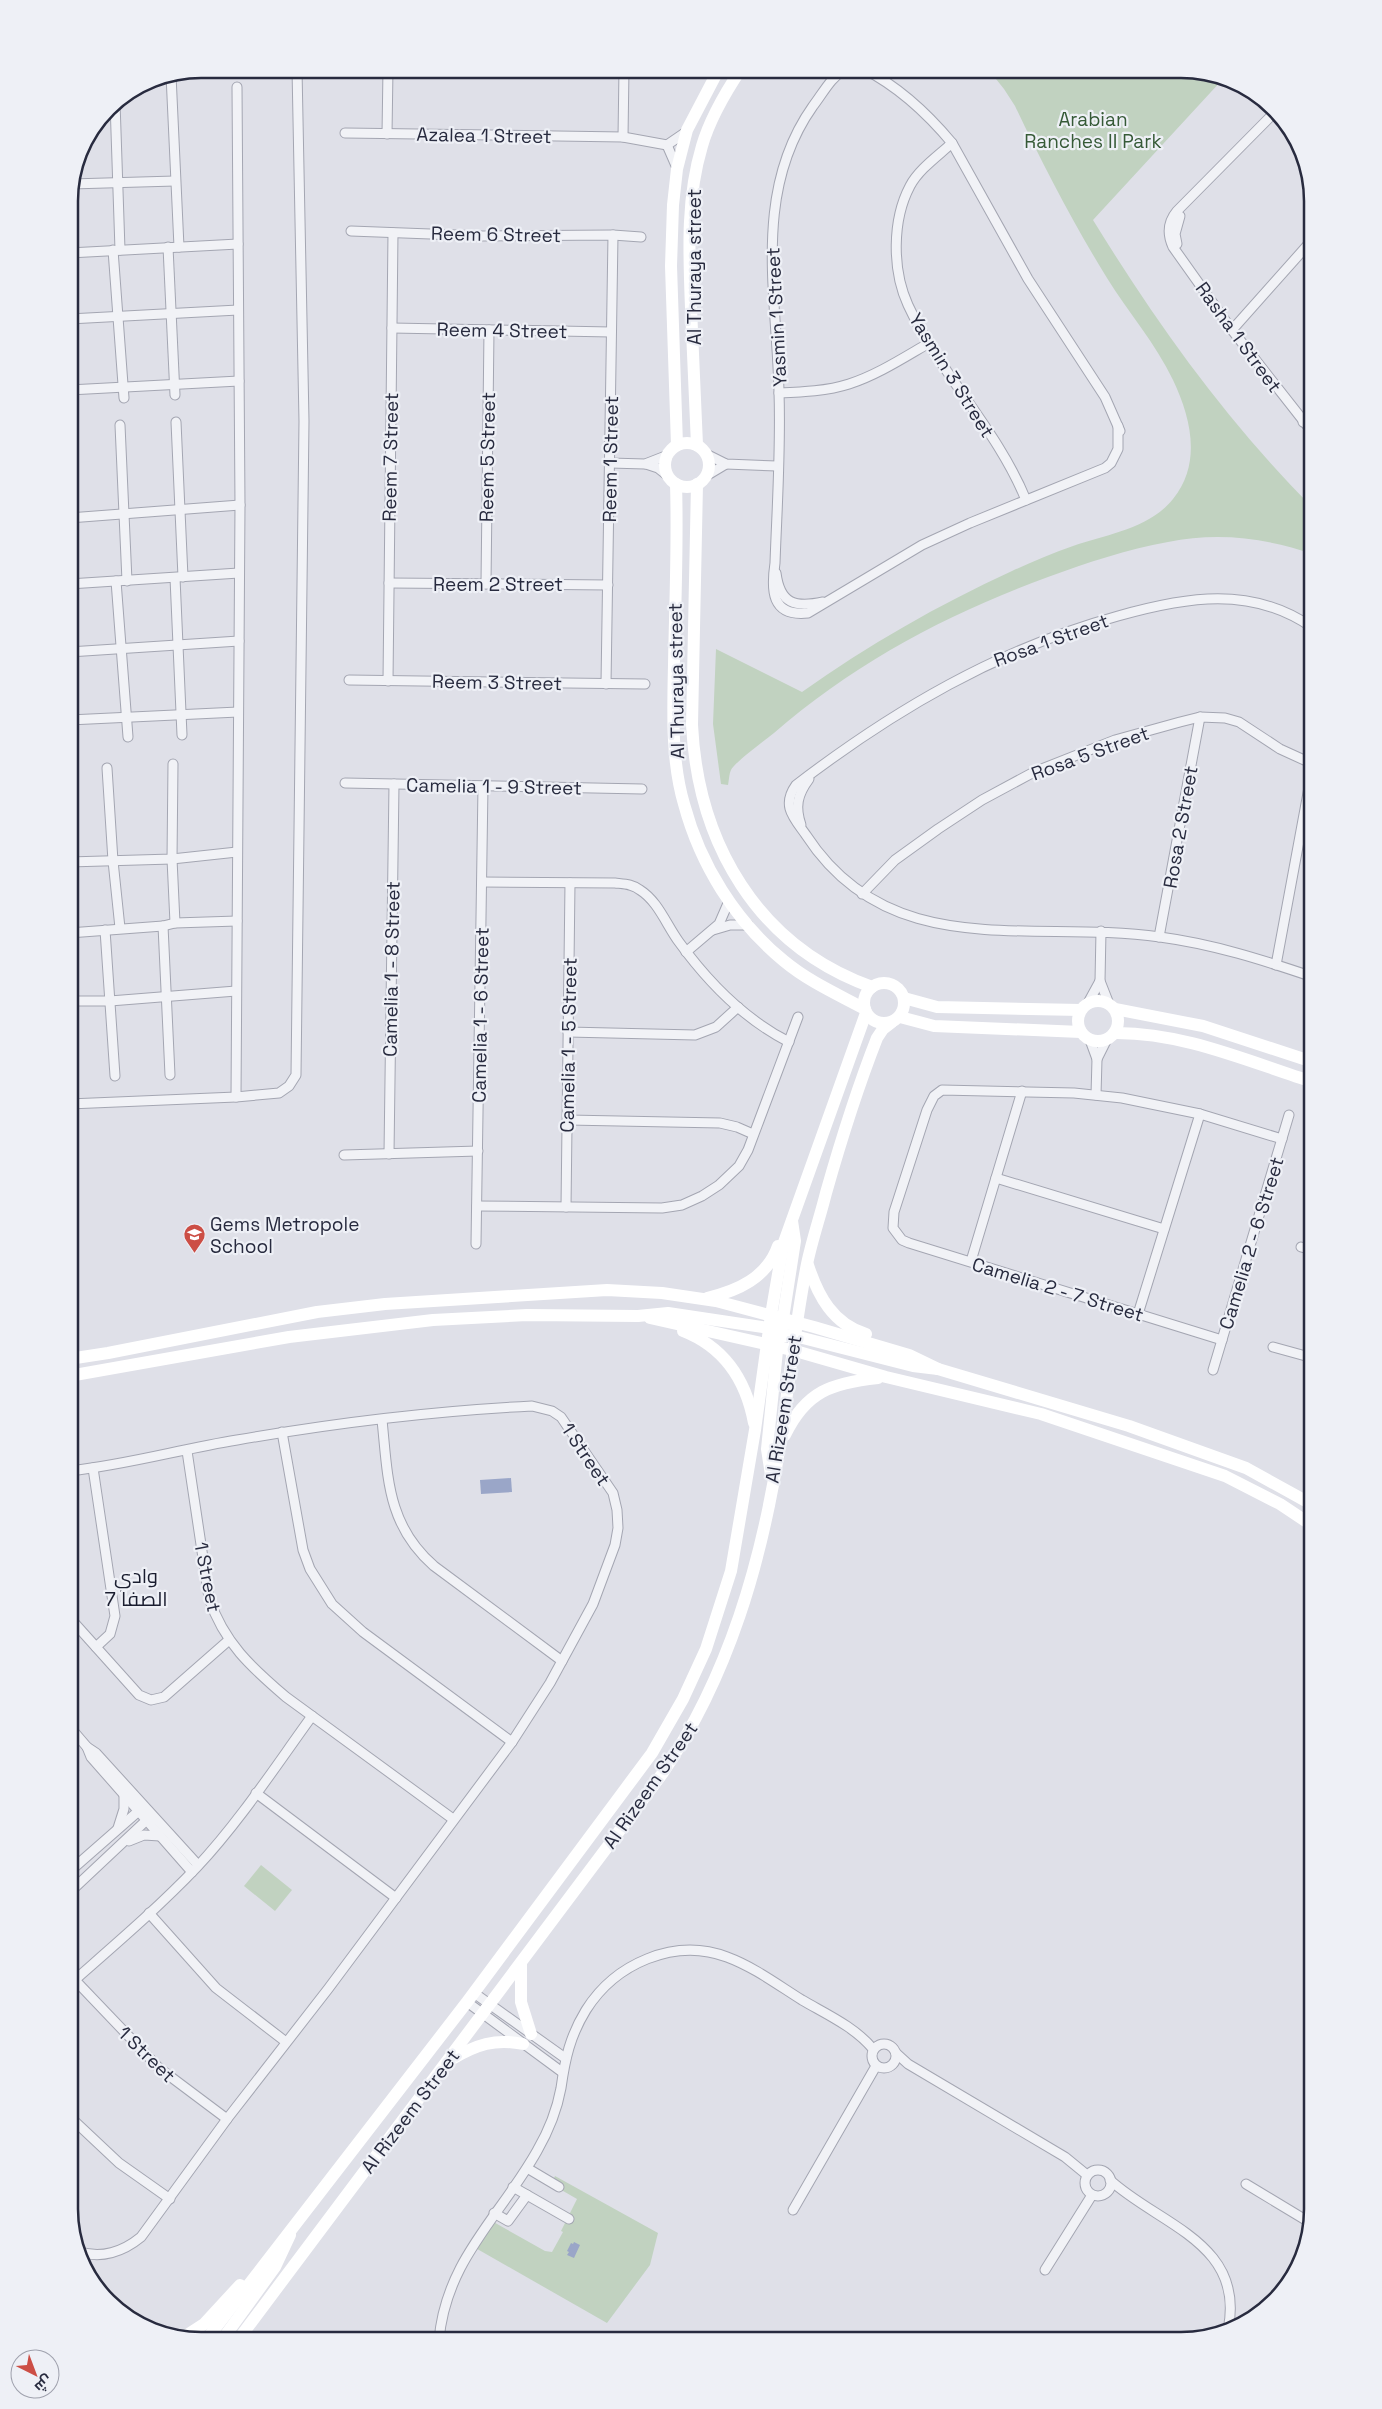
<svg xmlns="http://www.w3.org/2000/svg" width="1382" height="2409" font-family="'Space Grotesk',Cairo,sans-serif">
  <style>
    .green { fill: #c1d2c0 }
    .water { fill: #9aa6c8 }
    .lines { fill: none; stroke-linecap: round; stroke-linejoin: round }
    .street-casing { stroke: #a4a6b2; stroke-width: 11 }
    .street { stroke: #f1f2f6; stroke-width: 9 }
    .secondary { stroke: #fff; stroke-width: 12 }
    .labels { text-anchor: middle; stroke-width: 4.5; stroke-linejoin: round; paint-order: stroke }
    .park-label { font-size: 19px; fill: #365a37; stroke: #eef0f6 }
    .street-label { font-size: 19px; fill: #282b3f; stroke: #eef0f6 }
    .poi-label { font-size: 19px; fill: #282b3f; stroke: #eef0f6; text-anchor: start }
    .neighbourhood-label { font-size: 20px; fill: #1a1d2f; stroke: #eef0f6 }
    .rim { fill: none; stroke: #282b3f; stroke-width: 2.5 }
  </style>
  <rect width="100%" height="100%" fill="#dfe0e8"/>
  <g class="green">
    <path d="M988,69H1191L1222,80L1093,220C1157,324 1227,422 1313,508V554C1266,538 1218,532 1168,542C1127,549 1087,563 1048,577C949,613 854,663 774,733C765,740 735,762 731,770C729,774 729,781 728,785L721,784L713,724L716,649L802,692C868,645 938,605 1012,571C1032,562 1052,553 1073,546C1107,534 1149,529 1173,499C1202,463 1191,418 1173,380C1156,344 1128,312 1107,278C1073,223 1043,165 1015,106L1004,89Z"/>
    <path d="M261,1865L292,1890L275,1911L244,1886Z"/>
    <path d="M555,2176L658,2233L650,2265L607,2323L472,2246L490,2220L545,2251L552,2252L563,2232L561,2231L577,2199L551,2184Z"/>
  </g>
  <g class="water">
    <path d="M511,1478L512,1492L481,1494L480,1480Z"/>
    <path d="M574,2242L580,2245L574,2258L567,2255L569,2252L567,2251L571,2243L573,2244Z"/>
  </g>
  <g class="lines">
    <defs>
      <g id="street">
        <path d="M845,69C831,77 823,93 813,106C752,192 777,294 779,392C781,449 777,506 775,563C771,590 771,617 808,613L922,545L970,523L1105,468L1111,463L1118,449V426"/>
        <path d="M864,69C899,87 927,113 952,143L1028,279L1105,397L1120,431"/>
        <path d="M171,75L179,247"/>
        <path d="M115,102L120,250"/>
        <path d="M1274,113L1177,211C1167,223 1167,234 1173,247L1232,330L1313,433"/>
        <path d="M345,133L623,137L667,145L686,132"/>
        <path d="M387,134L388,69"/>
        <path d="M623,137L624,69"/>
        <path d="M952,143C938,156 919,169 910,186C892,220 892,270 908,305C940,374 997,429 1026,500"/>
        <path d="M667,145L677,168"/>
        <path d="M71,184L175,181"/>
        <path d="M351,231L483,236L613,235L641,237"/>
        <path d="M1177,244L1175,234L1180,216"/>
        <path d="M168,247L175,395"/>
        <path d="M113,250L124,398"/>
        <path d="M69,253L238,244"/>
        <path d="M69,319L238,310"/>
        <path d="M392,328L611,332"/>
        <path d="M1232,330L1313,239"/>
        <path d="M69,390L239,381"/>
        <path d="M779,393C803,392 827,391 849,384C877,375 903,358 929,343"/>
        <path d="M176,422L183,577"/>
        <path d="M1303,422L1313,412"/>
        <path d="M120,425L127,581"/>
        <path d="M706,454L726,464L777,466"/>
        <path d="M610,463L645,464L668,455"/>
        <path d="M646,464L658,468L668,476"/>
        <path d="M706,476L726,464"/>
        <path d="M69,518L240,505"/>
        <path d="M776,573C780,604 795,608 823,602"/>
        <path d="M175,578L182,735"/>
        <path d="M116,581L128,737"/>
        <path d="M389,583L608,585"/>
        <path d="M69,584L239,573"/>
        <path d="M486,584L489,330"/>
        <path d="M69,652L239,641"/>
        <path d="M349,680L645,684"/>
        <path d="M388,681L393,233"/>
        <path d="M606,684L613,235"/>
        <path d="M69,718L70,740"/>
        <path d="M69,720L238,712"/>
        <path d="M173,764L172,859L175,923"/>
        <path d="M107,768L113,861L120,928"/>
        <path d="M345,783L642,789"/>
        <path d="M801,825C795,807 797,795 809,779"/>
        <path d="M69,862L172,859L237,852"/>
        <path d="M482,882L615,883C624,884 633,884 640,890C658,901 667,926 679,942C708,982 744,1019 789,1042"/>
        <path d="M862,894L895,860L938,829L982,800L1034,772L1115,740L1180,722L1200,717L1225,718L1239,722L1280,749L1313,764"/>
        <path d="M163,926L170,1075"/>
        <path d="M105,930L115,1076"/>
        <path d="M713,930L730,925H748"/>
        <path d="M1101,931L1100,981L1109,1004"/>
        <path d="M69,933L163,926L175,923L237,921"/>
        <path d="M1159,937L1200,717"/>
        <path d="M686,952L719,924L729,901"/>
        <path d="M1276,965L1313,766"/>
        <path d="M1313,977C1263,960 1213,944 1160,937C1030,919 890,964 806,835C794,818 781,806 796,785C894,710 998,649 1118,616C1185,597 1252,585 1313,628"/>
        <path d="M69,1001H110L236,991"/>
        <path d="M1088,1003L1100,981"/>
        <path d="M568,1032L695,1035L716,1027L738,1007"/>
        <path d="M1090,1040L1097,1059L1096,1095"/>
        <path d="M1097,1059L1107,1039"/>
        <path d="M236,1097L240,505L237,87"/>
        <path d="M69,1104L236,1097L279,1093L289,1086L296,1075L304,421L297,69"/>
        <path d="M568,1120L720,1123L737,1127L753,1134"/>
        <path d="M389,1154L394,784"/>
        <path d="M344,1155L478,1151"/>
        <path d="M996,1178L1164,1229"/>
        <path d="M477,1206L662,1208L682,1205L702,1196L719,1185L739,1166L748,1150L798,1017"/>
        <path d="M566,1207L570,883"/>
        <path d="M476,1244L483,786"/>
        <path d="M1301,1247L1313,1250"/>
        <path d="M971,1261L1022,1091"/>
        <path d="M1138,1314L1200,1114"/>
        <path d="M1222,1340L909,1243L902,1240L893,1228L894,1212L927,1110L934,1096L942,1090L1074,1093L1122,1098L1200,1114L1282,1139"/>
        <path d="M1273,1347L1313,1358"/>
        <path d="M1213,1370L1289,1115"/>
        <path d="M382,1420C388,1478 387,1525 434,1566L562,1661"/>
        <path d="M282,1432L303,1550L310,1569L332,1604L363,1632L512,1742"/>
        <path d="M187,1451L209,1598C224,1643 251,1667 286,1697L453,1819"/>
        <path d="M93,1468L115,1616L110,1634L96,1647"/>
        <path d="M69,1471C126,1465 181,1449 237,1440C334,1423 433,1411 532,1406L552,1411L561,1417L613,1493L617,1510L618,1528L615,1545L593,1604L550,1683L512,1742L328,1989L227,2119L141,2237C124,2251 101,2260 78,2251"/>
        <path d="M69,1617L139,1695L151,1700L164,1697L229,1640"/>
        <path d="M69,1726L87,1747L96,1753L198,1865"/>
        <path d="M87,1747L91,1757L192,1872"/>
        <path d="M256,1793L396,1898"/>
        <path d="M118,1828L124,1809V1795"/>
        <path d="M129,1841L144,1835L160,1836"/>
        <path d="M69,1872L142,1808"/>
        <path d="M69,1893L151,1816"/>
        <path d="M149,1913L216,1988L286,2042"/>
        <path d="M75,1980L159,2068L227,2119"/>
        <path d="M69,1985C112,1947 157,1909 197,1867C240,1821 275,1767 312,1716"/>
        <path d="M474,1993L565,2058"/>
        <path d="M467,2002L562,2072"/>
        <circle cx="884" cy="2056" r="12"/>
        <path d="M896,2053L908,2064L1065,2157L1087,2175"/>
        <path d="M69,2116L119,2163L170,2199"/>
        <path d="M527,2168L559,2187"/>
        <circle cx="1098" cy="2183" r="13"/>
        <path d="M1110,2180C1159,2225 1246,2243 1228,2330"/>
        <path d="M1246,2184L1309,2222"/>
        <path d="M513,2187L569,2219"/>
        <path d="M793,2210L876,2066"/>
        <path d="M494,2213L508,2221L527,2195"/>
        <path d="M1045,2270L1092,2195"/>
        <path d="M439,2340C446,2260 500,2217 537,2151C548,2132 557,2110 561,2088C565,2059 570,2036 586,2010C615,1964 674,1937 727,1957C754,1967 778,1985 802,2000C826,2014 855,2027 873,2049"/>
      </g>
    </defs>
    <use href="#street" class="street-casing"/>
    <use href="#street" class="street"/>
    <g class="secondary">
      <circle cx="687" cy="465" r="22"/>
      <path d="M677,445L671,266L673,205L677,169L687,130L719,69"/>
      <path d="M697,445C695,399 693,354 691,308C689,254 686,199 702,146C710,118 725,93 741,69"/>
      <path d="M676,484C678,544 675,605 674,665C673,710 671,760 684,804C700,864 735,921 784,961C808,981 837,994 865,1009"/>
      <path d="M697,484L692,725C698,843 757,946 872,987"/>
      <circle cx="884" cy="1003" r="20"/>
      <path d="M904,998L937,1007L1081,1010"/>
      <circle cx="1098" cy="1021" r="20"/>
      <path d="M1115,1009L1203,1026L1313,1062"/>
      <path d="M900,1017L934,1026L1081,1032"/>
      <path d="M1114,1033C1183,1032 1249,1062 1313,1082"/>
      <path d="M808,1265C818,1296 833,1324 866,1334"/>
      <path d="M707,1298C737,1291 767,1278 778,1246"/>
      <path d="M650,1318L792,1350L886,1377L1041,1414L1225,1476L1280,1504L1313,1526"/>
      <path d="M782,1325L795,1241L792,1221"/>
      <path d="M683,1331C724,1347 746,1380 754,1423"/>
      <path d="M767,1344L778,1337L791,1335L913,1366L938,1369L1129,1426L1246,1468L1313,1505"/>
      <path d="M69,1359L108,1353L317,1312L385,1304L607,1290L662,1293L716,1301L814,1327L909,1355L938,1369"/>
      <path d="M69,1376L289,1337L433,1320L527,1315L638,1316L668,1313L769,1328L796,1322"/>
      <path d="M785,1435C806,1391 832,1383 878,1378"/>
      <path d="M771,1475L767,1449L778,1341"/>
      <path d="M521,1963V2002L531,2034"/>
      <path d="M452,2059C476,2045 495,2038 523,2044"/>
      <path d="M184,2337L204,2324L240,2285"/>
      <path d="M206,2340L467,2002L623,1792L652,1753L683,1699L706,1649L731,1571L755,1430L771,1315L783,1245L866,1013"/>
      <path d="M222,2340L275,2267L290,2235"/>
      <path d="M238,2340L662,1774C729,1676 762,1561 780,1444C789,1384 795,1324 807,1264C812,1240 820,1217 826,1193C841,1140 857,1089 877,1038L883,1029L892,1022"/>
    </g>
  </g>
  <defs>
    <symbol id="school-pin" viewBox="-11 -11 22 30"><path d="M0 17L-7.5 6A9.5 9.5 0 1 1 7.5 6Z" fill="#cc4e45" stroke="#eef0f6"/><path d="M0-5L7-2L0 1L-7-2ZM-4 1L0 2.5L4 1V4Q0 6-4 4Z" fill="#fff"/></symbol>
  </defs>
  <g fill-rule="evenodd">
    <use href="#school-pin" x="182" y="1222" width="25" height="34"/>
  </g>
  <g class="labels">
    <g class="park-label">
      <text x="1093" y="126">Arabian<tspan x="1093" dy="22">Ranches II Park</tspan></text>
    </g>
    <g class="street-label">
      <text transform="translate(484 135) rotate(1)" y="7">Azalea 1 Street</text>
      <text transform="translate(496 234) rotate(1)" y="7">Reem 6 Street</text>
      <text transform="translate(694 267) rotate(-90)" y="7">Al Thuraya street</text>
      <text transform="translate(776 317) rotate(-93)" y="7">Yasmin 1 Street</text>
      <text transform="translate(502 330) rotate(1)" y="7">Reem 4 Street</text>
      <text transform="translate(1239 337) rotate(54)" y="7">Rasha 1 Street</text>
      <text transform="translate(952 375) rotate(58)" y="7">Yasmin 3 Street</text>
      <text transform="translate(390 457) rotate(-89)" y="7">Reem 7 Street</text>
      <text transform="translate(487 457) rotate(-89)" y="7">Reem 5 Street</text>
      <text transform="translate(610 459) rotate(-89)" y="7">Reem 1 Street</text>
      <text x="498" y="591">Reem 2 Street</text>
      <text transform="translate(1051 640) rotate(-20)" y="7">Rosa 1 Street</text>
      <text transform="translate(676 681) rotate(-91)" y="7">Al Thuraya street</text>
      <text transform="translate(497 682) rotate(1)" y="7">Reem 3 Street</text>
      <text transform="translate(1090 753) rotate(-20)" y="7">Rosa 5 Street</text>
      <text transform="translate(494 786) rotate(1)" y="7">Camelia 1 - 9 Street</text>
      <text transform="translate(1180 827) rotate(-80)" y="7">Rosa 2 Street</text>
      <text transform="translate(391 969) rotate(-89)" y="7">Camelia 1 - 8 Street</text>
      <text transform="translate(480 1015) rotate(-89)" y="7">Camelia 1 - 6 Street</text>
      <text transform="translate(568 1045) rotate(-89)" y="7">Camelia 1 - 5 Street</text>
      <text transform="translate(1251 1243) rotate(-73)" y="7">Camelia 2 - 6 Street</text>
      <text transform="translate(1058 1289) rotate(17)" y="7">Camelia 2 - 7 Street</text>
      <text transform="translate(783 1409) rotate(-81)" y="7">Al Rizeem Street</text>
      <text transform="translate(586 1454) rotate(56)" y="7">1 Street</text>
      <text transform="translate(208 1577) rotate(79)" y="7">1 Street</text>
      <text transform="translate(650 1785) rotate(-55)" y="7">Al Rizeem Street</text>
      <text transform="translate(147 2054) rotate(44)" y="7">1 Street</text>
      <text transform="translate(410 2111) rotate(-53)" y="7">Al Rizeem Street</text>
    </g>
    <g class="poi-label">
      <text x="210" y="1231">Gems Metropole<tspan x="210" dy="22">School</tspan></text>
    </g>
    <g class="neighbourhood-label">
      <text x="136" y="1583">وادي<tspan x="136" dy="23">الصفا 7</tspan></text>
    </g>
  </g>
  <path d="M0 0H1382V2409H0ZM201 78H1181A123 123 0 0 1 1304 201V2209A123 123 0 0 1 1181 2332H201A123 123 0 0 1 78 2209V201A123 123 0 0 1 201 78Z" fill="#eef0f6" fill-rule="evenodd"/>
  <path class="rim" d="M201 78H1181A123 123 0 0 1 1304 201V2209A123 123 0 0 1 1181 2332H201A123 123 0 0 1 78 2209V201A123 123 0 0 1 201 78Z"/>
  <g transform="translate(35 2374) rotate(138)"><circle r="24" fill="#eef0f6" stroke="#9fa1ad"/>
  <path d="M0-4L9 19L0 12L-9 19Z" fill="#cc4e45"/>
  <text y="-8" font-size="14" font-weight="bold" text-anchor="middle" fill="#282b3f">ش</text>
  </g>
</svg>
